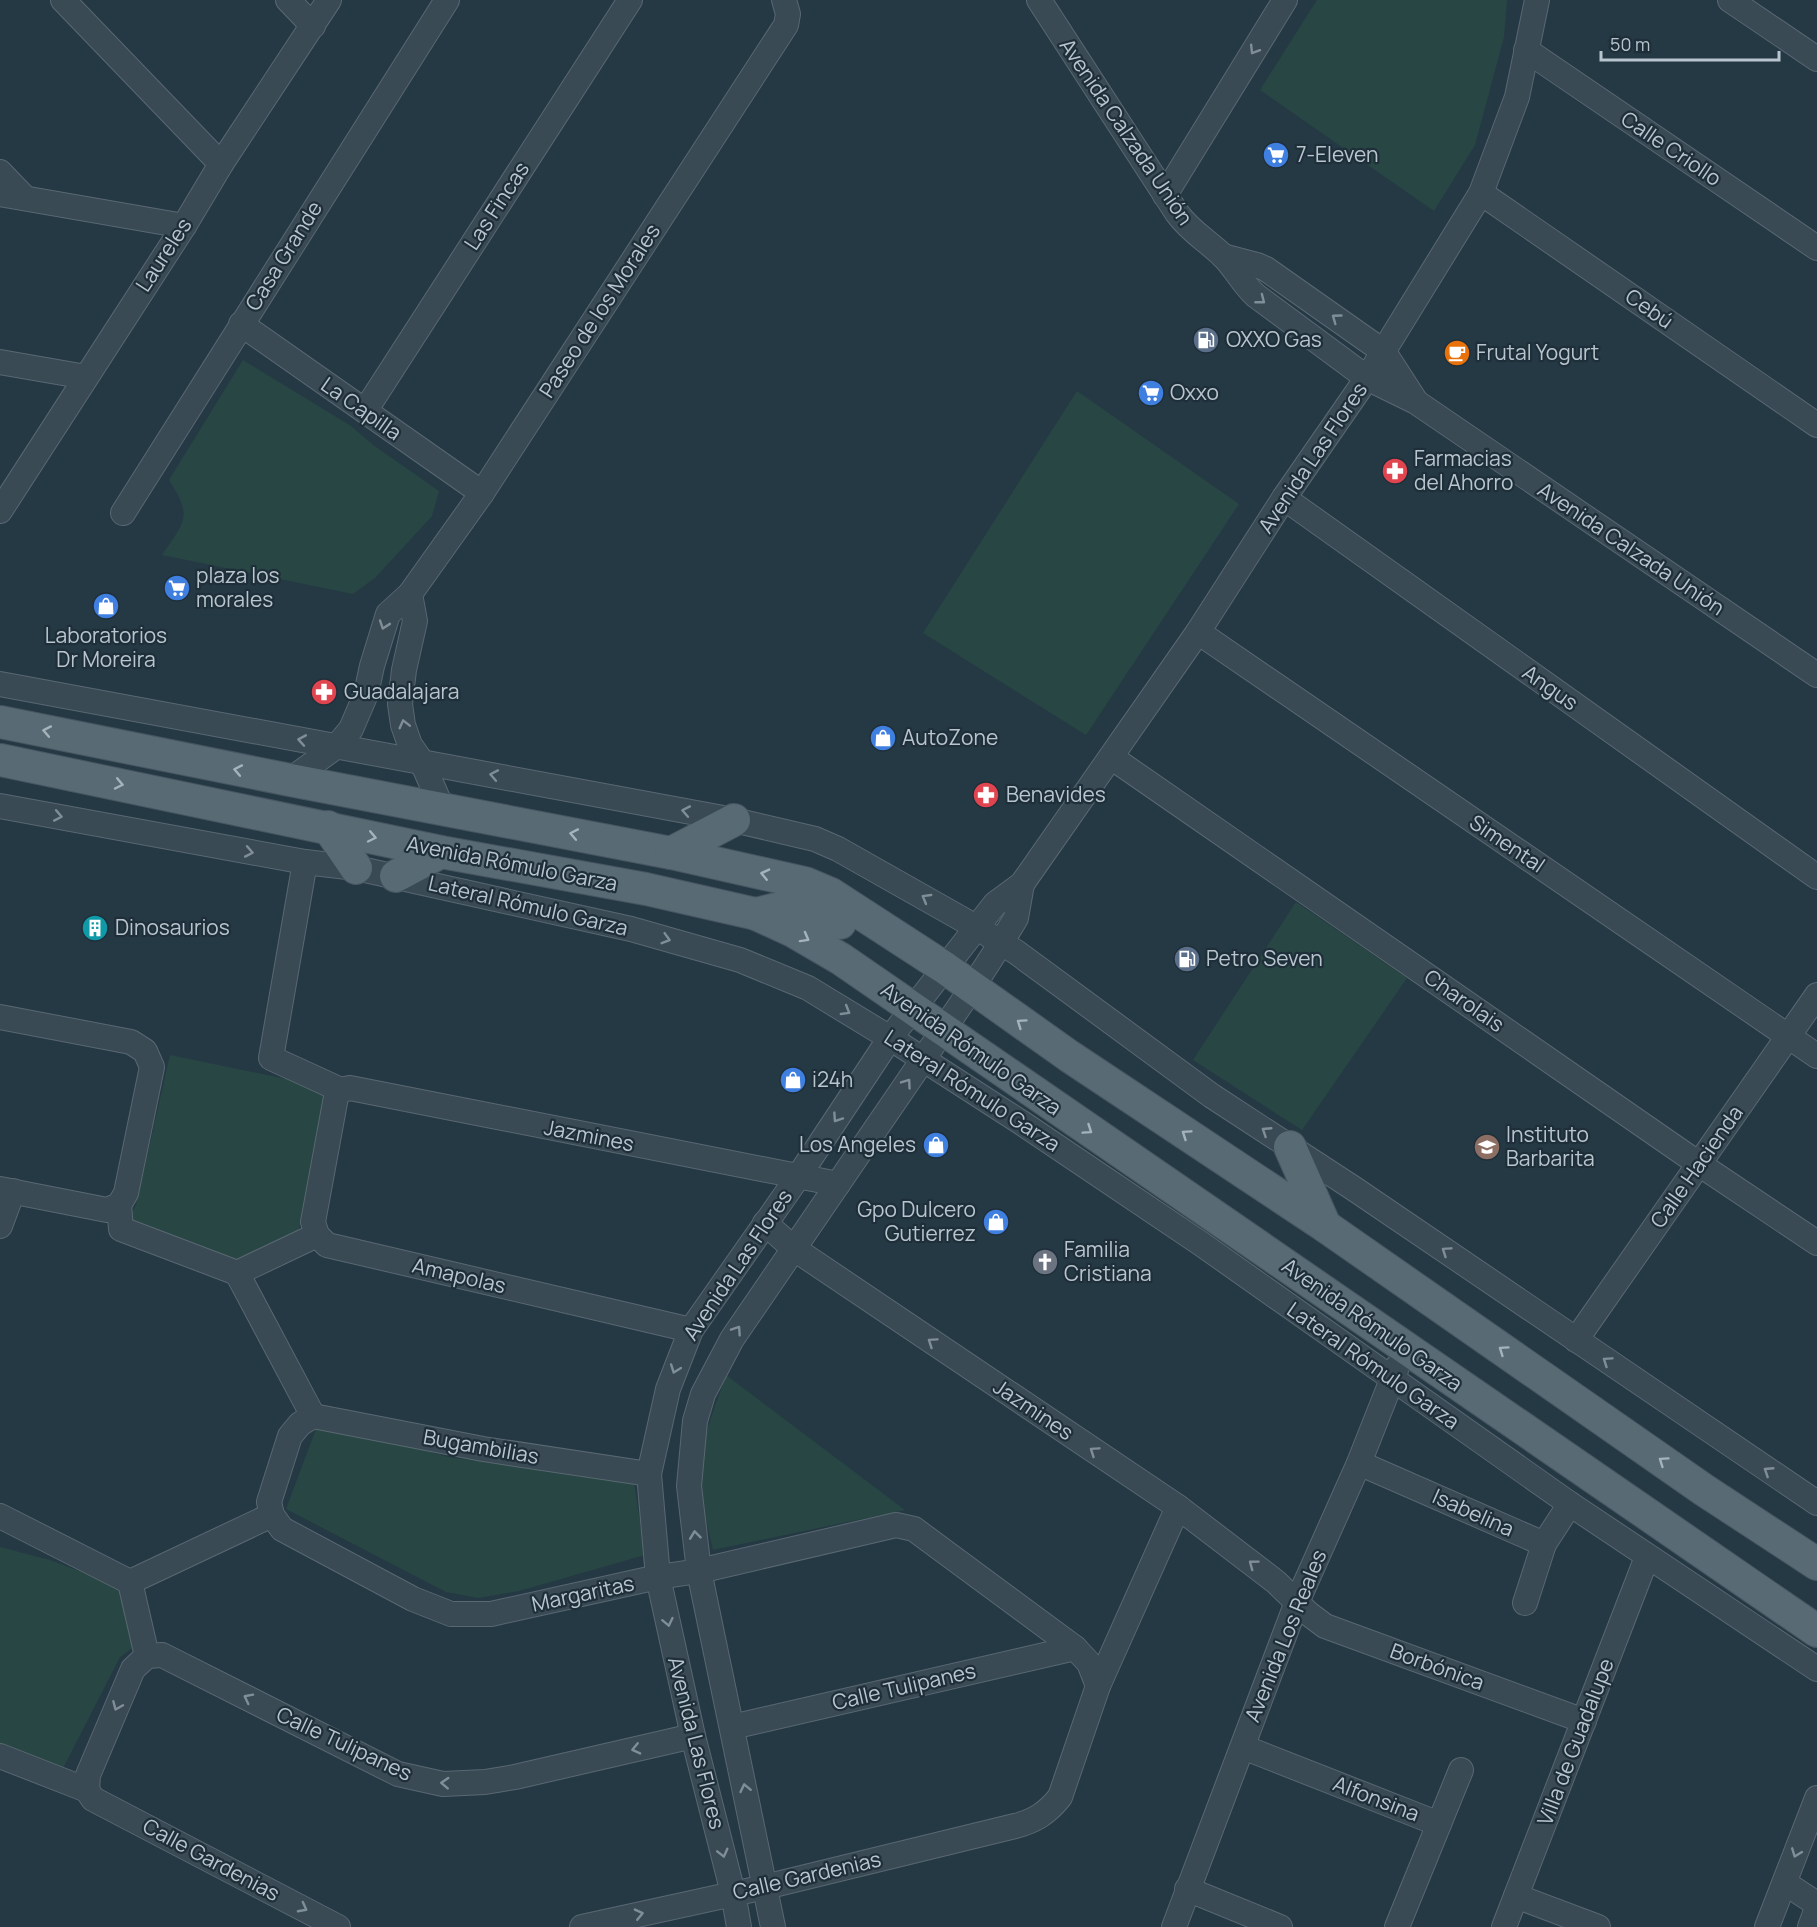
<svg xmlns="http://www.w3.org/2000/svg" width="1817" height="1927" font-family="Manrope,sans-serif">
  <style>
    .green { fill: #284643 }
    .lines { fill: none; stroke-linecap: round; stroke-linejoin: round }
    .minor-casing { stroke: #596872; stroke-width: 26 }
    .major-casing { stroke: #475661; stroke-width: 34 }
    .minor { stroke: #3a4a54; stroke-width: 24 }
    .major { stroke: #586a74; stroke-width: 32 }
    .oneway { stroke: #7f8e97 }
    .oneway2 { stroke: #a5b3bc }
    .labels { text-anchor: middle; stroke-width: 4.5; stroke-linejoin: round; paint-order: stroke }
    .street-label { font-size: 21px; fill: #b8c5ce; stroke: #1f2f3a }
    .poi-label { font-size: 21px; fill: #b8c5ce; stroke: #1f2f3a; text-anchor: start }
  </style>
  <rect width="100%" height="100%" fill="#253945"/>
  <g class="green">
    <path d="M1317,0H1507L1504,37L1475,145L1434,211L1260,90Z"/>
    <path d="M243,360L351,426L373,445L439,491L432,516L375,578L353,594L162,555C185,521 193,517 169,480Z"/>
    <path d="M1077,391L1239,504L1086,735L923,633Z"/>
    <path d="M1296,902L1407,978L1302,1130L1193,1060Z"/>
    <path d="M170,1055L330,1088L297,1238L233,1265L123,1226L136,1205Z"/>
    <path d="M726,1375L905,1510L713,1550C707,1524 699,1496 700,1468C702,1436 716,1405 726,1375Z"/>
    <path d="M319,1421L448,1457L634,1482L645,1555L519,1591L478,1598L446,1592L286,1509Z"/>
    <path d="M0,1547L50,1560L121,1587L139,1645L131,1649L120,1657L59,1776L0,1755Z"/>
  </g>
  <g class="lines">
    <defs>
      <g id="minor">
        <path d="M63,0L221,164"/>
        <path d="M288,0L313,26"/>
        <path d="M1039,0L1177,213C1191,232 1205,239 1222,255C1234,266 1242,283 1255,295L1367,378L1416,402L1817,675"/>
        <path d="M1730,0L1817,59"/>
        <path d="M1526,50L1817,248"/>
        <path d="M0,172L25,198"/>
        <path d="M1481,193L1817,425"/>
        <path d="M0,194L184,226"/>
        <path d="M1165,195L1285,0"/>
        <path d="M1223,256L1257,265L1266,269L1384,352L1415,400"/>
        <path d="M241,324L482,493"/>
        <path d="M0,362L86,377"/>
        <path d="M365,411L630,0"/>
        <path d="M1284,498L1817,877"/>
        <path d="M0,511L184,226L221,164L329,0"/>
        <path d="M123,513L447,0"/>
        <path d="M410,594L415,621L404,670L400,704L403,725L410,745L422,762L442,808"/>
        <path d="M1198,632L1817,1056"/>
        <path d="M0,684L734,820L815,839L838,849L976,927L1016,952L1212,1096L1353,1188L1817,1503"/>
        <path d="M1111,757L1699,1164L1817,1243"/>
        <path d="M290,780L337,746L351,729L366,694L372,666L388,614L410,594L482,493L786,25L788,14L784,0"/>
        <path d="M0,806L305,862L356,868L631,929L740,960L808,988L890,1038L1022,1123L1200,1243L1570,1504L1817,1669"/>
        <path d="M305,862L271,1058L341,1090"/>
        <path d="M0,1017L131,1042L145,1051L152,1067L126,1193L119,1205"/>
        <path d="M341,1090L350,1088L838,1184"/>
        <path d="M0,1189L107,1210L119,1205"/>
        <path d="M119,1205L121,1229L237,1273"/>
        <path d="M765,1223L793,1248L1178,1507L1276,1582L1309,1614L1325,1626L1584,1721"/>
        <path d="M0,1226L13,1191"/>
        <path d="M317,1235L327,1245L691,1330"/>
        <path d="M317,1235L313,1222L336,1097L341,1090"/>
        <path d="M237,1273L313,1416"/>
        <path d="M237,1273L317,1235"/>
        <path d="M1576,1340L1817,995"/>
        <path d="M313,1416L300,1424L290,1436L269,1502L272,1515L282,1529L413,1599L451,1614H491L658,1577L699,1571L896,1525L914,1529L1075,1648L1089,1663L1098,1686"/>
        <path d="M313,1416L483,1449L649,1474"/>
        <path d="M1359,1463L1544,1544"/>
        <path d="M0,1516L130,1582"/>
        <path d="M130,1582L272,1515"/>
        <path d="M130,1582L147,1656"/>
        <path d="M1525,1603L1544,1544L1570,1504"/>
        <path d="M147,1656L162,1655L398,1774L443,1784L485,1782L515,1777L693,1736"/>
        <path d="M732,1727L1075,1648"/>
        <path d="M1243,1747L1439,1824"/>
        <path d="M0,1756L87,1790"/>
        <path d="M87,1790L93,1799L338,1927"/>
        <path d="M87,1790L88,1775L133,1669L147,1656"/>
        <path d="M1785,1883L1817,1904"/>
        <path d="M1187,1889L1280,1927"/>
        <path d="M1516,1896L1598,1927"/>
        <path d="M582,1927L765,1887L1015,1826C1035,1821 1047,1813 1060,1797L1098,1686L1178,1507"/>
        <path d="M739,1927L733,1893L693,1736L658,1577L649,1474L668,1389L691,1330L798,1177L890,1038L995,904L1022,884L1198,632L1284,498L1367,378L1481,193L1517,97L1537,0"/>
        <path d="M773,1927L699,1571L689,1486L695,1421L703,1394L732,1339L972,988L1001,943L1016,918L1022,884"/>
        <path d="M1174,1927L1297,1602L1359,1463L1397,1367"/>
        <path d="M1397,1927L1461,1770"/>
        <path d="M1504,1927L1647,1557"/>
        <path d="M1767,1927L1817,1798"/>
        <path d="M1810,1927L1817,1908"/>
      </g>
      <g id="major">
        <path d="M0,722L290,780L671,853L805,883L831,894L945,968L1069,1056L1325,1226L1704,1490L1817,1564"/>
        <path d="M0,760L441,852L646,889L756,914L793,931L841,959L1817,1631"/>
        <path d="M328,827L356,868"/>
        <path d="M671,853L734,820"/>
        <path d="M396,876L441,852"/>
        <path d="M756,914C798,904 802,899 840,923"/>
        <path d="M1290,1147L1325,1226"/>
      </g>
    </defs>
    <use href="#minor" class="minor-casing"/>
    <use href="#major" class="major-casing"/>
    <use href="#minor" class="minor"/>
    <use href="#major" class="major"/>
  </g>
  <defs><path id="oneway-chevron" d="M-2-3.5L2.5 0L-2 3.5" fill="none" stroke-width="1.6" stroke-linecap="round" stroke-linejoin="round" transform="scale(1.5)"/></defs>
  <g class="oneway">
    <use href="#oneway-chevron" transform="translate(1254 50) rotate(122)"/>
    <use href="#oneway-chevron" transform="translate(1261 300) rotate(38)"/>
    <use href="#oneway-chevron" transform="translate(1336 318) rotate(-144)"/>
    <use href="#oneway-chevron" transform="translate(384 625) rotate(109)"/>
    <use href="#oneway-chevron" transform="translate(404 724) rotate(-104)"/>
    <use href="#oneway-chevron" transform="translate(302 740) rotate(-170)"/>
    <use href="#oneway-chevron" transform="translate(494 775) rotate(-169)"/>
    <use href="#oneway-chevron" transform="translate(686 811) rotate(-169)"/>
    <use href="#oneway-chevron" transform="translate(58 816) rotate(11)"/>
    <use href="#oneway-chevron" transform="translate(249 852) rotate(11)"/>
    <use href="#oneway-chevron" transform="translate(926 898) rotate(-150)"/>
    <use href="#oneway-chevron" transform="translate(666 939) rotate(16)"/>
    <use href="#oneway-chevron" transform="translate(846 1011) rotate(31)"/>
    <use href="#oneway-chevron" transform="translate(907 1083) rotate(-55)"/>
    <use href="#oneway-chevron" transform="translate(837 1118) rotate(124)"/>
    <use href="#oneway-chevron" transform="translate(1266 1131) rotate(-147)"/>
    <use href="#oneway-chevron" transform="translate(1446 1251) rotate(-146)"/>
    <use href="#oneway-chevron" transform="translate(737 1330) rotate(-56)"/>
    <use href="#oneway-chevron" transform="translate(932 1342) rotate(-146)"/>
    <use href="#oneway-chevron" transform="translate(1607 1361) rotate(-146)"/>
    <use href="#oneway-chevron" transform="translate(675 1369) rotate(110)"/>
    <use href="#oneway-chevron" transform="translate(1094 1451) rotate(-146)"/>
    <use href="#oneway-chevron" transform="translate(1768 1471) rotate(-147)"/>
    <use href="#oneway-chevron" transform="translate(695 1535) rotate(-97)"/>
    <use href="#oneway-chevron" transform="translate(1253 1564) rotate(-143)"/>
    <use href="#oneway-chevron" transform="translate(668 1622) rotate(78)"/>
    <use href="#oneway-chevron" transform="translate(248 1698) rotate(-153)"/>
    <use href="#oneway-chevron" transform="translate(117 1706) rotate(113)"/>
    <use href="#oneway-chevron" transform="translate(636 1749) rotate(167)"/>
    <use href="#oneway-chevron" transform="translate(445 1783) rotate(-177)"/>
    <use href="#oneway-chevron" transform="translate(745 1788) rotate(-102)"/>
    <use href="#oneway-chevron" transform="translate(723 1853) rotate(76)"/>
    <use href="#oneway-chevron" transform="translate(1796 1853) rotate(111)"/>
    <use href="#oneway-chevron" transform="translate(303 1908) rotate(28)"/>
    <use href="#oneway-chevron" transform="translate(639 1914) rotate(-13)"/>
  </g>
  <g class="oneway2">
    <use href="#oneway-chevron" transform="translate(47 731) rotate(-169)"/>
    <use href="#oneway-chevron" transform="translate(238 770) rotate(-169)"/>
    <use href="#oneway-chevron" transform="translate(119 784) rotate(12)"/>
    <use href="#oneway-chevron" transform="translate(574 834) rotate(-169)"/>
    <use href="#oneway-chevron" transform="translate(372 837) rotate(12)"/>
    <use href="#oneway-chevron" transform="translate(765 874) rotate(-167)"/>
    <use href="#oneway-chevron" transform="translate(805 938) rotate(29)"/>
    <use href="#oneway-chevron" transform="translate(1021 1023) rotate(-145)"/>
    <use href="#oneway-chevron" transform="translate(1088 1130) rotate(34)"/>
    <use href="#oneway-chevron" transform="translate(1186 1134) rotate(-146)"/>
    <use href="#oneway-chevron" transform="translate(1503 1350) rotate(-145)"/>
    <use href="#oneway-chevron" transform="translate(1663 1461) rotate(-145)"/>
  </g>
  <defs>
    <symbol id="supermarket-disc" viewBox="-11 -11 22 22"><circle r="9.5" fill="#3f7fe0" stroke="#1f2f3a"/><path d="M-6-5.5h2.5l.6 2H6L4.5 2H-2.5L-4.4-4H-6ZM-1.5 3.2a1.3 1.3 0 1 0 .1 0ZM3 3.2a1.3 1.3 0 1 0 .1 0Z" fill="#fff"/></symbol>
    <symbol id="fuel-disc" viewBox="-11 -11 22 22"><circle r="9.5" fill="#5c6f8a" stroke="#1f2f3a"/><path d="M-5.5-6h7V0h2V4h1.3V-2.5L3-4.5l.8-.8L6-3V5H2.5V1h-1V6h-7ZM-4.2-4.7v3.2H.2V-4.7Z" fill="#fff"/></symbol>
    <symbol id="cafe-disc" viewBox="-11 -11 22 22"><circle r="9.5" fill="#e8710a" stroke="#1f2f3a"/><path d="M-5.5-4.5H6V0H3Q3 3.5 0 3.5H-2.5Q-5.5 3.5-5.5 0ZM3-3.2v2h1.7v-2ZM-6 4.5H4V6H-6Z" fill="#fff"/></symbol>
    <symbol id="pharmacy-disc" viewBox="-11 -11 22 22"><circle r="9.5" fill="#e0444e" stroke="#1f2f3a"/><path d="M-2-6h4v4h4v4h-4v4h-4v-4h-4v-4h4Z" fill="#fff"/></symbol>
    <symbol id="shop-disc" viewBox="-11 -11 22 22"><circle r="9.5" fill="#3f7fe0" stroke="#1f2f3a"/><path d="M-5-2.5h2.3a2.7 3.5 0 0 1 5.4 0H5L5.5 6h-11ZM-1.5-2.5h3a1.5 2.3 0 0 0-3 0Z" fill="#fff"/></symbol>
    <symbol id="building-disc" viewBox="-11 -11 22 22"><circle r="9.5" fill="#0f9aa8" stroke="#1f2f3a"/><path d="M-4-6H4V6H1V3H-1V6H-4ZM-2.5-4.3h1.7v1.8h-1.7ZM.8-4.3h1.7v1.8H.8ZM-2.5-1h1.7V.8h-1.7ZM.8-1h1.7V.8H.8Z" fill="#fff"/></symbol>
    <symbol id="school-disc" viewBox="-11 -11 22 22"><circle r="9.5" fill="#8d6e63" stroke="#1f2f3a"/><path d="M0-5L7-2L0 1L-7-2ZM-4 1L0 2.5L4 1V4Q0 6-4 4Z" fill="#fff"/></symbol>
    <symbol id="church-disc" viewBox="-11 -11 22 22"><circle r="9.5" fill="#6b7280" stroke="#1f2f3a"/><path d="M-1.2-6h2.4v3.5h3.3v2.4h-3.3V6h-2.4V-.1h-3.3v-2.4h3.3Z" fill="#fff"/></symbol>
  </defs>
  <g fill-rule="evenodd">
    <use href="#supermarket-disc" x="1261" y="140" width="30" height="30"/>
    <use href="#fuel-disc" x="1191" y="325" width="30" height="30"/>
    <use href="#cafe-disc" x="1442" y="338" width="30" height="30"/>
    <use href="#supermarket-disc" x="1136" y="378" width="30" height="30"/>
    <use href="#pharmacy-disc" x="1380" y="456" width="30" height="30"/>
    <use href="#supermarket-disc" x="162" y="573" width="30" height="30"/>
    <use href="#shop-disc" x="91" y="591" width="30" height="30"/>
    <use href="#pharmacy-disc" x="309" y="677" width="30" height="30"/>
    <use href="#shop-disc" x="868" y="723" width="30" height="30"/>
    <use href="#pharmacy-disc" x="971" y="780" width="30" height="30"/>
    <use href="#building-disc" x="80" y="913" width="30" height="30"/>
    <use href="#fuel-disc" x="1172" y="944" width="30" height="30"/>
    <use href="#shop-disc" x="778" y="1065" width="30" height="30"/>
    <use href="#shop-disc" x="921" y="1130" width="30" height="30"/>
    <use href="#school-disc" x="1472" y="1132" width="30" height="30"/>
    <use href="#shop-disc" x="981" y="1207" width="30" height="30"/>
    <use href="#church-disc" x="1030" y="1247" width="30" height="30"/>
  </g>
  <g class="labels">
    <g class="street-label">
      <text transform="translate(1126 132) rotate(56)" y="7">Avenida Calzada Unión</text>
      <text transform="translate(1671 149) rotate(34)" y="7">Calle Criollo</text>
      <text transform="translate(497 206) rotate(-57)" y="7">Las Fincas</text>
      <text transform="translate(164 255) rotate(-57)" y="7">Laureles</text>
      <text transform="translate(284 256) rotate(-58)" y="7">Casa Grande</text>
      <text transform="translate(1649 309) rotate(35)" y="7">Cebú</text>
      <text transform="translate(600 311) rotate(-57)" y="7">Paseo de los Morales</text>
      <text transform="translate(361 409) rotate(35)" y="7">La Capilla</text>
      <text transform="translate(1313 458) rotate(-56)" y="7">Avenida Las Flores</text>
      <text transform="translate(1631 549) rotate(34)" y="7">Avenida Calzada Unión</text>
      <text transform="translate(1550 688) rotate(35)" y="7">Angus</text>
      <text transform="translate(1507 844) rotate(34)" y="7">Simental</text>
      <text transform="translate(512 864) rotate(11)" y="7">Avenida Rómulo Garza</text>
      <text transform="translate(528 906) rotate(13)" y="7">Lateral Rómulo Garza</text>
      <text transform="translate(1464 1001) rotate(35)" y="7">Charolais</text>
      <text transform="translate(971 1049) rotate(35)" y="7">Avenida Rómulo Garza</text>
      <text transform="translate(972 1091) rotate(33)" y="7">Lateral Rómulo Garza</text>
      <text transform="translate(589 1136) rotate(11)" y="7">Jazmines</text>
      <text transform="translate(1697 1167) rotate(-55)" y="7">Calle Hacienda</text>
      <text transform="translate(738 1265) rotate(-56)" y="7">Avenida Las Flores</text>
      <text transform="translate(459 1276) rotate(13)" y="7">Amapolas</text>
      <text transform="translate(1372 1325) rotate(35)" y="7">Avenida Rómulo Garza</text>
      <text transform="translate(1373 1366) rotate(35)" y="7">Lateral Rómulo Garza</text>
      <text transform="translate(1033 1410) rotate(34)" y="7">Jazmines</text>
      <text transform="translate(481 1447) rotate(10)" y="7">Bugambilias</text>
      <text transform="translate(1473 1513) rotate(24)" y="7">Isabelina</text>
      <text transform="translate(583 1594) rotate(-12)" y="7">Margaritas</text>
      <text transform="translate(1286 1636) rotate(-68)" y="7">Avenida Los Reales</text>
      <text transform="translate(1437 1667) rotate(20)" y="7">Borbónica</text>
      <text transform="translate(904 1687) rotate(-13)" y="7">Calle Tulipanes</text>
      <text transform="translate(1576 1742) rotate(-69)" y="7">Villa de Guadalupe</text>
      <text transform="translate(696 1743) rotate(76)" y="7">Avenida Las Flores</text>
      <text transform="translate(344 1744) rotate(25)" y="7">Calle Tulipanes</text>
      <text transform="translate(1376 1799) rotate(21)" y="7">Alfonsina</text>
      <text transform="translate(211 1860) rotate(28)" y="7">Calle Gardenias</text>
      <text transform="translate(807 1876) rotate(-13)" y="7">Calle Gardenias</text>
    </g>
    <g class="poi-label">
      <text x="1296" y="162">7-Eleven</text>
      <text x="1226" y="347">OXXO Gas</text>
      <text x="1476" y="360">Frutal Yogurt</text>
      <text x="1170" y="400">Oxxo</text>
      <text x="1414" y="466">Farmacias<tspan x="1414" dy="24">del Ahorro</tspan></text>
      <text x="196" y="583">plaza los<tspan x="196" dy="24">morales</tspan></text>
      <text x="106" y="643" text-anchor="middle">Laboratorios<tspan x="106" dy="24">Dr Moreira</tspan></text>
      <text x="344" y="699">Guadalajara</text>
      <text x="902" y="745">AutoZone</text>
      <text x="1006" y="802">Benavides</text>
      <text x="115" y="935">Dinosaurios</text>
      <text x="1206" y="966">Petro Seven</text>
      <text x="812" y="1087">i24h</text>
      <text x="1506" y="1142">Instituto<tspan x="1506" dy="24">Barbarita</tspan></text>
      <text x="916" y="1152" text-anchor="end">Los Angeles</text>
      <text x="976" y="1217" text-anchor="end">Gpo Dulcero<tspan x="976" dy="24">Gutierrez</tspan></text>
      <text x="1064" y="1257">Familia<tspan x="1064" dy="24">Cristiana</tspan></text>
    </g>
  </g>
  <path d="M1601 51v9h178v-9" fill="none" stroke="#b8c5ce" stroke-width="3"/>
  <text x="1610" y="51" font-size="18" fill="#b8c5ce" stroke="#1f2f3a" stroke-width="4.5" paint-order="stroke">50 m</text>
</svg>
